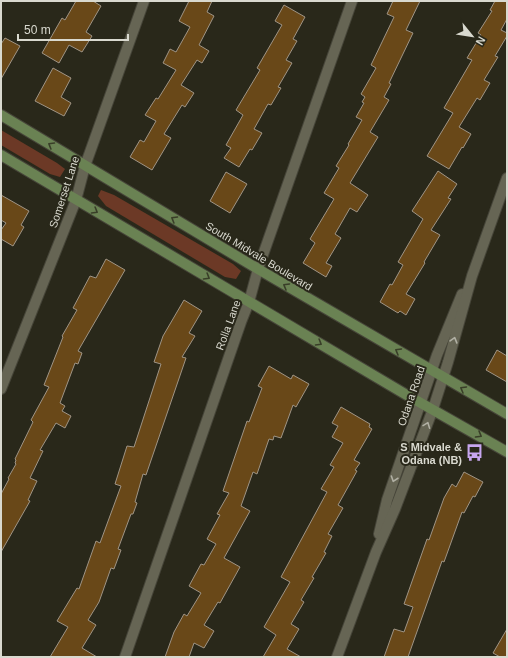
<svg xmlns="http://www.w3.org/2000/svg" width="508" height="658" font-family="Helvetica,sans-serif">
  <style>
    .green { fill: #6c3926 }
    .building { fill: #694818; stroke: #9f9485 }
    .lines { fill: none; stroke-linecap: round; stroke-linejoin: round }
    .minor-casing { stroke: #464539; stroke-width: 12 }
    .tertiary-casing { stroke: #464539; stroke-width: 12 }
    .secondary-casing { stroke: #464539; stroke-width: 12 }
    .minor { stroke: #666554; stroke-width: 10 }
    .tertiary { stroke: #666554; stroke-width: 10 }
    .secondary { stroke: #6a8253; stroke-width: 10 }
    .oneway { stroke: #393e28 }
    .oneway2 { stroke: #b1b0a4 }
    .labels { text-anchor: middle; stroke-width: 4; stroke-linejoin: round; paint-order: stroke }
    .street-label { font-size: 11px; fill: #d9d9cf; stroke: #29281a }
    .poi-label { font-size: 11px; font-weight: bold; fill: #d9d9cf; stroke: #29281a; text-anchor: end }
  </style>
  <rect width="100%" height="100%" fill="#29281a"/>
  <g class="green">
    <path d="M1,130L57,163L65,169L60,177L50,174L1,145Z"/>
    <path d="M101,190L114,195L233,264L241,271L236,279L225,277L106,206L98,196Z"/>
  </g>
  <g class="building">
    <path d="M76,1H93L101,6L86,32L92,36L82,52L69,45L59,63L42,53L62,18L65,20Z"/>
    <path d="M189,1H212L207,12L214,16L199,45L209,51L202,63L197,60L181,85L194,93L185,107L182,105L164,134L171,138L152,170L130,157L140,140L144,142L156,121L145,115L156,98L158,99L176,70L163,63L170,49L176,52L190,27L179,21Z"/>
    <path d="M393,1H420L406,30L413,33L389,83L391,84L384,97L389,100L370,132L378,137L350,183L368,195L357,212L350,208L335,234L341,238L326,263L332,266L326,277L303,263L315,243L310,239L334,199L324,193L339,168L336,166L349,145L348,144L362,120L356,117L364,103L362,102L365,97L361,94L376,68L371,65L394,17L387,14Z"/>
    <path d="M495,1H507V19L501,30L507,33V36L495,56L498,57L484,80L490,83L480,100L477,98L459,127L471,134L463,148L462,147L449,169L427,156L453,113L444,108L472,60L467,58L481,35L478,33L492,11L490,10Z"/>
    <path d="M284,5L305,17L293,39L297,41L286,60L292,63L278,87L281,88L271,105L268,104L254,129L262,133L252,150L250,149L239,167L224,158L231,148L226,145L243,115L236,110L260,70L257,68L282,25L275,21Z"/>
    <path d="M5,38L20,46L1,79V44Z"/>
    <path d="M53,68L71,78L61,97L71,103L64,116L35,101Z"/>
    <path d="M438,171L457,184L448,198L451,199L431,230L440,235L424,262L425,263L406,294L415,299L406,315L400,311L398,313L380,302L390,284L392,285L403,265L398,262L423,219L412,211Z"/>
    <path d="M226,172L247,184L230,213L210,201Z"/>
    <path d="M1,195L29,211L21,225L24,227L13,246L1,239V230L6,223L1,220Z"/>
    <path d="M106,259L125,270L78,351L82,353L78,364L75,363L60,403L65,406L62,411L71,416L65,428L56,423L40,450L43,451L30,478L37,481L28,500L30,501L1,552V494L9,479L8,478L16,464L15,463L16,460L15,459L33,422L31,420L49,387L44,385L63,337L62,336L77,310L73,308L90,276L96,278Z"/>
    <path d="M184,300L202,311L189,333L195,336L182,357L186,358L146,475L143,474L135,502L137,503L133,514H131L118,549L121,550L114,569L111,568L99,602L88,620L96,625L82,648L97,657H50L68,627L57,621L77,588L79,589L96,541L100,543L121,486L115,484L127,446L134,447L161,364L154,362L163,336Z"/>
    <path d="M497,350L507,356V382L486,370Z"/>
    <path d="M269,366L291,379L293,375L309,384L296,407L293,405L281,438L274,436L273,440L269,439L257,474L253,472L241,506L250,511L224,558L240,567L220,603L218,602L204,625L214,631L204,648L194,643L189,657H165L174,632L184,614L187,616L201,593L189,586L201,564L204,565L216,544L207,539L220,515L217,514L229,493L223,491L247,421L249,422L262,388L258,386Z"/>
    <path d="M341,407L370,424L369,427L372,429L354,460L360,463L355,470L357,471L338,505L343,508L328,534L332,536L324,552L326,553L312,577L314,578L301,600L304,602L291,624L299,629L287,649L301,657H263L276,635L264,627L290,582L281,577L327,492L321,489L334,467L330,465L343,443L332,437L338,426L332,423Z"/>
    <path d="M464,472L483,482L475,497L473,496L464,513L462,512L444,562L442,561L408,657H384L394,629L404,632L413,607L404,604L427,539L429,540L444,498L452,484L456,487Z"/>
    <path d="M507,629V657H500L493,653Z"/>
  </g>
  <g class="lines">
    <defs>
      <g id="minor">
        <path d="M1,389L76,200L85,166L144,1"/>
        <path d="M125,657L241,322L249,302L258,269L352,1"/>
      </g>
      <g id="tertiary">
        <path d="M379,534L387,500L437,355L462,294"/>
        <path d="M337,657L376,552L395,509L433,409L448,362L472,276L507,178"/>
      </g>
      <g id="secondary">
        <path d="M1,115L258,269L507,414"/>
        <path d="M1,155L405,394L507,452"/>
      </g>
    </defs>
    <use href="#minor" class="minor-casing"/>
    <use href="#tertiary" class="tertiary-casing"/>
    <use href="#secondary" class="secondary-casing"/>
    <use href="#minor" class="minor"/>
    <use href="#tertiary" class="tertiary"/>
    <use href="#secondary" class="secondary"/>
  </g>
  <defs><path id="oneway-chevron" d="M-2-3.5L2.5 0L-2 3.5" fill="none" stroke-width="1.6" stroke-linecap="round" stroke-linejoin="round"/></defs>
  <g class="oneway">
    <use href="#oneway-chevron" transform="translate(51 145) rotate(-149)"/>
    <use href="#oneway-chevron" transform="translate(95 211) rotate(31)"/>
    <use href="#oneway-chevron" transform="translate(174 219) rotate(-149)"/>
    <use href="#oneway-chevron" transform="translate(207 277) rotate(31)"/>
    <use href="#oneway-chevron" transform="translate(286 286) rotate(-150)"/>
    <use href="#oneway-chevron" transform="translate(319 343) rotate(31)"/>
    <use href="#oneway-chevron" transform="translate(398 351) rotate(-150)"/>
    <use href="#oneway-chevron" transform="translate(463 389) rotate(-150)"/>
    <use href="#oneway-chevron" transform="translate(479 435) rotate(30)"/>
  </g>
  <g class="oneway2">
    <use href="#oneway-chevron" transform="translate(454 340) rotate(-74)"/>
    <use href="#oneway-chevron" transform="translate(427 425) rotate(-69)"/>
    <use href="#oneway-chevron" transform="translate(394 479) rotate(109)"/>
  </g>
  <defs>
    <symbol id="bus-bare" viewBox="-9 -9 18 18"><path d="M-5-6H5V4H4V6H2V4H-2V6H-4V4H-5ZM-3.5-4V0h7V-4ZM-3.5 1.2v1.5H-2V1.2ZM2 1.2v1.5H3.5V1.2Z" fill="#c7a6ef" stroke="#29281a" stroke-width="2.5" paint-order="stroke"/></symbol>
  </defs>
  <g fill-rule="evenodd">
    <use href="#bus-bare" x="462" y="440" width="25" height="25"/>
  </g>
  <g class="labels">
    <g class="street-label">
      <text transform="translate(64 192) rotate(-72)" y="4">Somerset Lane</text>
      <text transform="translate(259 256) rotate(31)" y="4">South Midvale Boulevard</text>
      <text transform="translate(228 325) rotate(-70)" y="4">Rolla Lane</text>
      <text transform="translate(411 396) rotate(-71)" y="4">Odana Road</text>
    </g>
    <g class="poi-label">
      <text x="462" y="451">S Midvale &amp;<tspan x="462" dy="13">Odana (NB)</tspan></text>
    </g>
  </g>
  <rect width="508" height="658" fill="none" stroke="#d9d9cf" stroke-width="4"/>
  <g transform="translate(472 36) rotate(120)" stroke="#29281a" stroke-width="3" paint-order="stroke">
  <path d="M0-3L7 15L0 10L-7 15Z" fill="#d9d9cf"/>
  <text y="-6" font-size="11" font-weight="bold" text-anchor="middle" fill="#d9d9cf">N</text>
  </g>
  <path d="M18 34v6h110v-6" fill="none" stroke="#d9d9cf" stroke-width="2"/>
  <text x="24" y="34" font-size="12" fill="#d9d9cf" stroke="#29281a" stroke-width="3" paint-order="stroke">50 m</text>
</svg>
